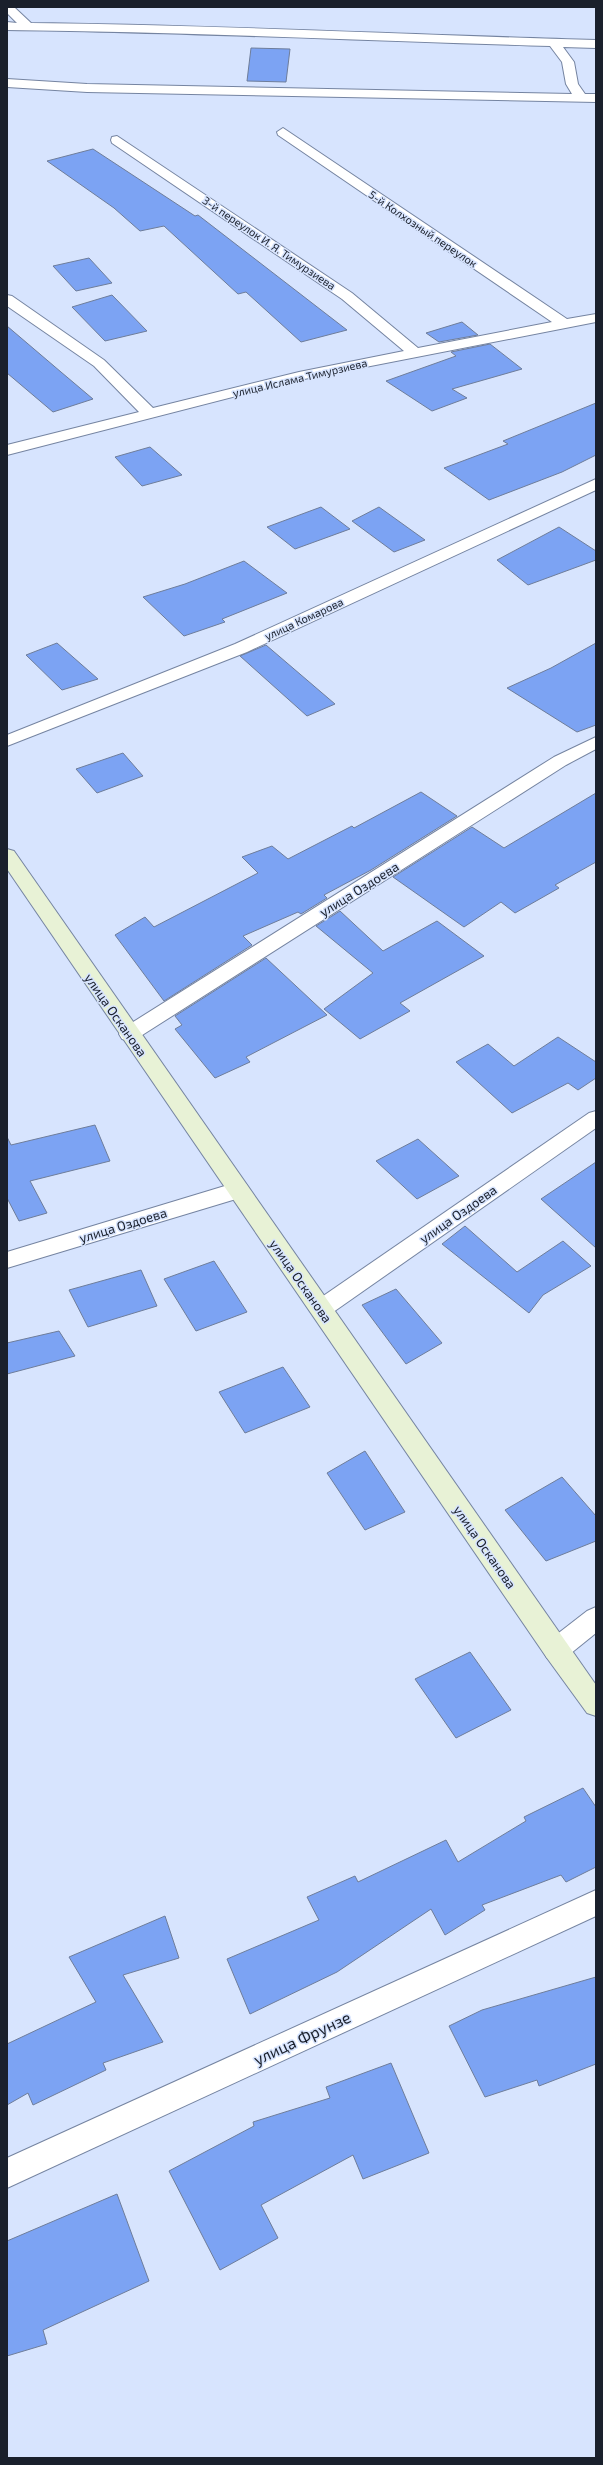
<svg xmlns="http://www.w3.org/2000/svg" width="603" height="2465" font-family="'Exo 2',sans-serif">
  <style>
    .building { fill: #7ca3f3; stroke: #6e7d9a }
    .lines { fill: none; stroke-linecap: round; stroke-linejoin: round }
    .street-casing { stroke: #7584a1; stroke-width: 2 }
    .secondary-casing { stroke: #7584a1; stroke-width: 2 }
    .street { fill: #fff; fill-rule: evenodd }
    .secondary { fill: #e8f2d6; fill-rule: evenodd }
    .labels { text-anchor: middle; stroke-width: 3; stroke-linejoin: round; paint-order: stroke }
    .far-street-label { font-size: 11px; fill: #1a202c; stroke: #d7e4fe }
    .street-label { font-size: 13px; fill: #1a202c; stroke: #d7e4fe }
    .near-street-label { font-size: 16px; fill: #1a202c; stroke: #d7e4fe }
  </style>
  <rect width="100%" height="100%" fill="#d7e4fe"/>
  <g class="building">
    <path d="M251,48L290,49L286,82L247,81Z"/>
    <path d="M93,149L195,216L198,215L347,330L301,342L246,292L238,294L164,226L140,231L114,208L47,161Z"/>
    <path d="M89,258L112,283L76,291L53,266Z"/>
    <path d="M112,295L147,331L105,341L72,307Z"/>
    <path d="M462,322L478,335L439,342L426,333Z"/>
    <path d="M7,326L61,372L93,399L53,412L7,373Z"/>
    <path d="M490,344L522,369L452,389L467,398L432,411L386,381L456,356L451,352Z"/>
    <path d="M596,403V455L562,472L489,500L444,468L508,444L503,441Z"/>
    <path d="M150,447L182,475L142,486L115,457Z"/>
    <path d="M321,507L350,529L295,549L267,527Z"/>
    <path d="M379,507L425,540L394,552L352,521Z"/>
    <path d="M559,527L596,551V560L528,585L497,560Z"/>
    <path d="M244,561L287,593L222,619L225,622L184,636L143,597L185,584Z"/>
    <path d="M57,643L98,679L62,690L26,655Z"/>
    <path d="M596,643V725L577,732L507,688L551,668Z"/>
    <path d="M266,645L335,704L307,716L240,656Z"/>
    <path d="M123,753L143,776L97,793L76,769Z"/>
    <path d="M421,792L457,816L371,870L324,895L327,898L301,914L298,912L243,936L252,945L164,1001L115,935L145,917L154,927L258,873L242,857L272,846L288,859L352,826L354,828Z"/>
    <path d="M596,793V862L555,885L559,888L515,913L501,902L464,927L393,877L472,827L504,848Z"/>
    <path d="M340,911L383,951L437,921L484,956L400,1003L410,1011L360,1039L324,1009L373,973L316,926Z"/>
    <path d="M266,958L327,1015L246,1057L250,1062L215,1078L175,1029L182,1025L175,1016Z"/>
    <path d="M558,1037L596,1062V1078L578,1090L568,1083L512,1113L456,1062L488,1044L514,1066Z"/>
    <path d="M95,1125L110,1161L30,1181L47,1213L19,1221L7,1198V1137L11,1145Z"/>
    <path d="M418,1139L459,1176L417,1199L376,1161Z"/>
    <path d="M596,1162V1248L541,1199Z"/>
    <path d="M465,1226L517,1272L563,1241L591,1266L543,1295L529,1313L442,1244Z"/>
    <path d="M214,1261L247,1312L196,1331L164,1279Z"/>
    <path d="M141,1270L157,1306L88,1327L69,1290Z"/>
    <path d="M396,1289L442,1343L406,1364L362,1305Z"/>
    <path d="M59,1331L75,1356L7,1374V1343Z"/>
    <path d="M283,1367L310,1407L245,1433L219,1392Z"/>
    <path d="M365,1451L405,1512L365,1530L327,1473Z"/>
    <path d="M562,1477L596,1516V1541L546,1561L505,1510Z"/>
    <path d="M470,1652L511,1710L456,1738L415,1679Z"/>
    <path d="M583,1788L596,1807V1867L566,1882L561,1875L482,1905L485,1910L445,1935L431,1909L337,1972L250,2014L227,1959L319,1920L307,1897L355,1876L358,1882L446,1840L458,1862L526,1821L524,1817Z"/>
    <path d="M165,1916L179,1958L123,1975L163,2042L103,2063L106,2070L33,2105L28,2093L7,2105V2044L96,2002L69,1957Z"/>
    <path d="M596,1977V2064L539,2086L537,2080L485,2097L449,2026L482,2010Z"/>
    <path d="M391,2063L429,2153L363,2179L353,2155L261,2205L278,2238L220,2270L169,2171L254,2126L253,2122L330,2098L326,2087Z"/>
    <path d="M117,2194L149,2281L43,2330L47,2344L7,2356V2241Z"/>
  </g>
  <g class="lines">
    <defs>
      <g id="street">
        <path d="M7,7H14L31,23C220,25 408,35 596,40V48L563,47L574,62L578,84L585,94H596V102L87,92L7,87V79L87,84L572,94L566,84L562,62L550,46C369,41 188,32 7,30V22L17,23L7,13Z"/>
        <path d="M283,128L567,319L596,314V322L299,380L7,455V445L139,412L94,366L7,306V295L12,296L104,360L153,408L299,372L404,351L342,299L112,143L111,140L112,137L117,136L352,293L418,348L552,322L278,135L277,132Z"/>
        <path d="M596,479V490L247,652L7,746V735L235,644Z"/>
        <path d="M596,737V749L566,765L136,1039L129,1041L122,1039L119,1034L122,1029L554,757Z"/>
        <path d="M596,1111V1128L329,1315L321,1318L313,1315L310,1309L313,1303L589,1113Z"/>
        <path d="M238,1182L246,1184L249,1190L246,1196L7,1268V1252Z"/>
        <path d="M596,1607V1633L565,1658L556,1661L547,1658L543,1650L547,1642L587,1611Z"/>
        <path d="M596,1890V1916L7,2188V2158Z"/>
      </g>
      <path id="secondary" d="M7,849L14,851L596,1685V1716L587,1713L547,1658L7,869Z"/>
    </defs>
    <use href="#street" class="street-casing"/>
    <use href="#secondary" class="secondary-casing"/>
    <use href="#street" class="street"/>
    <use href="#secondary" class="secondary"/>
  </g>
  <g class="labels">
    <g class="far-street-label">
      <text transform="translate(423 229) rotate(34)" y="4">5-й Колхозный переулок</text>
      <text transform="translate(269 243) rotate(34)" y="4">3-й переулок И. Я. Тимурзиева</text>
      <text transform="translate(300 378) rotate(-13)" y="4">улица Ислама Тимурзиева</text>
      <text transform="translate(304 619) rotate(-25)" y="4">улица Комарова</text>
    </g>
    <g class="street-label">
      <text transform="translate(359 889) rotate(-32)" y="5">улица Оздоева</text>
      <text transform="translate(116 1015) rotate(55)" y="5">улица Осканова</text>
      <text transform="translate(458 1214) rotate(-35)" y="5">улица Оздоева</text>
      <text transform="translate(123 1225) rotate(-17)" y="5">улица Оздоева</text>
      <text transform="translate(301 1281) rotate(55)" y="5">улица Осканова</text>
      <text transform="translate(485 1547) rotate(55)" y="5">улица Осканова</text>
    </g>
    <g class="near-street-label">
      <text transform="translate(302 2038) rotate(-25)" y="6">улица Фрунзе</text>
    </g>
  </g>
  <rect width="603" height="2465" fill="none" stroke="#1a202c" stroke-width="16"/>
</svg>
